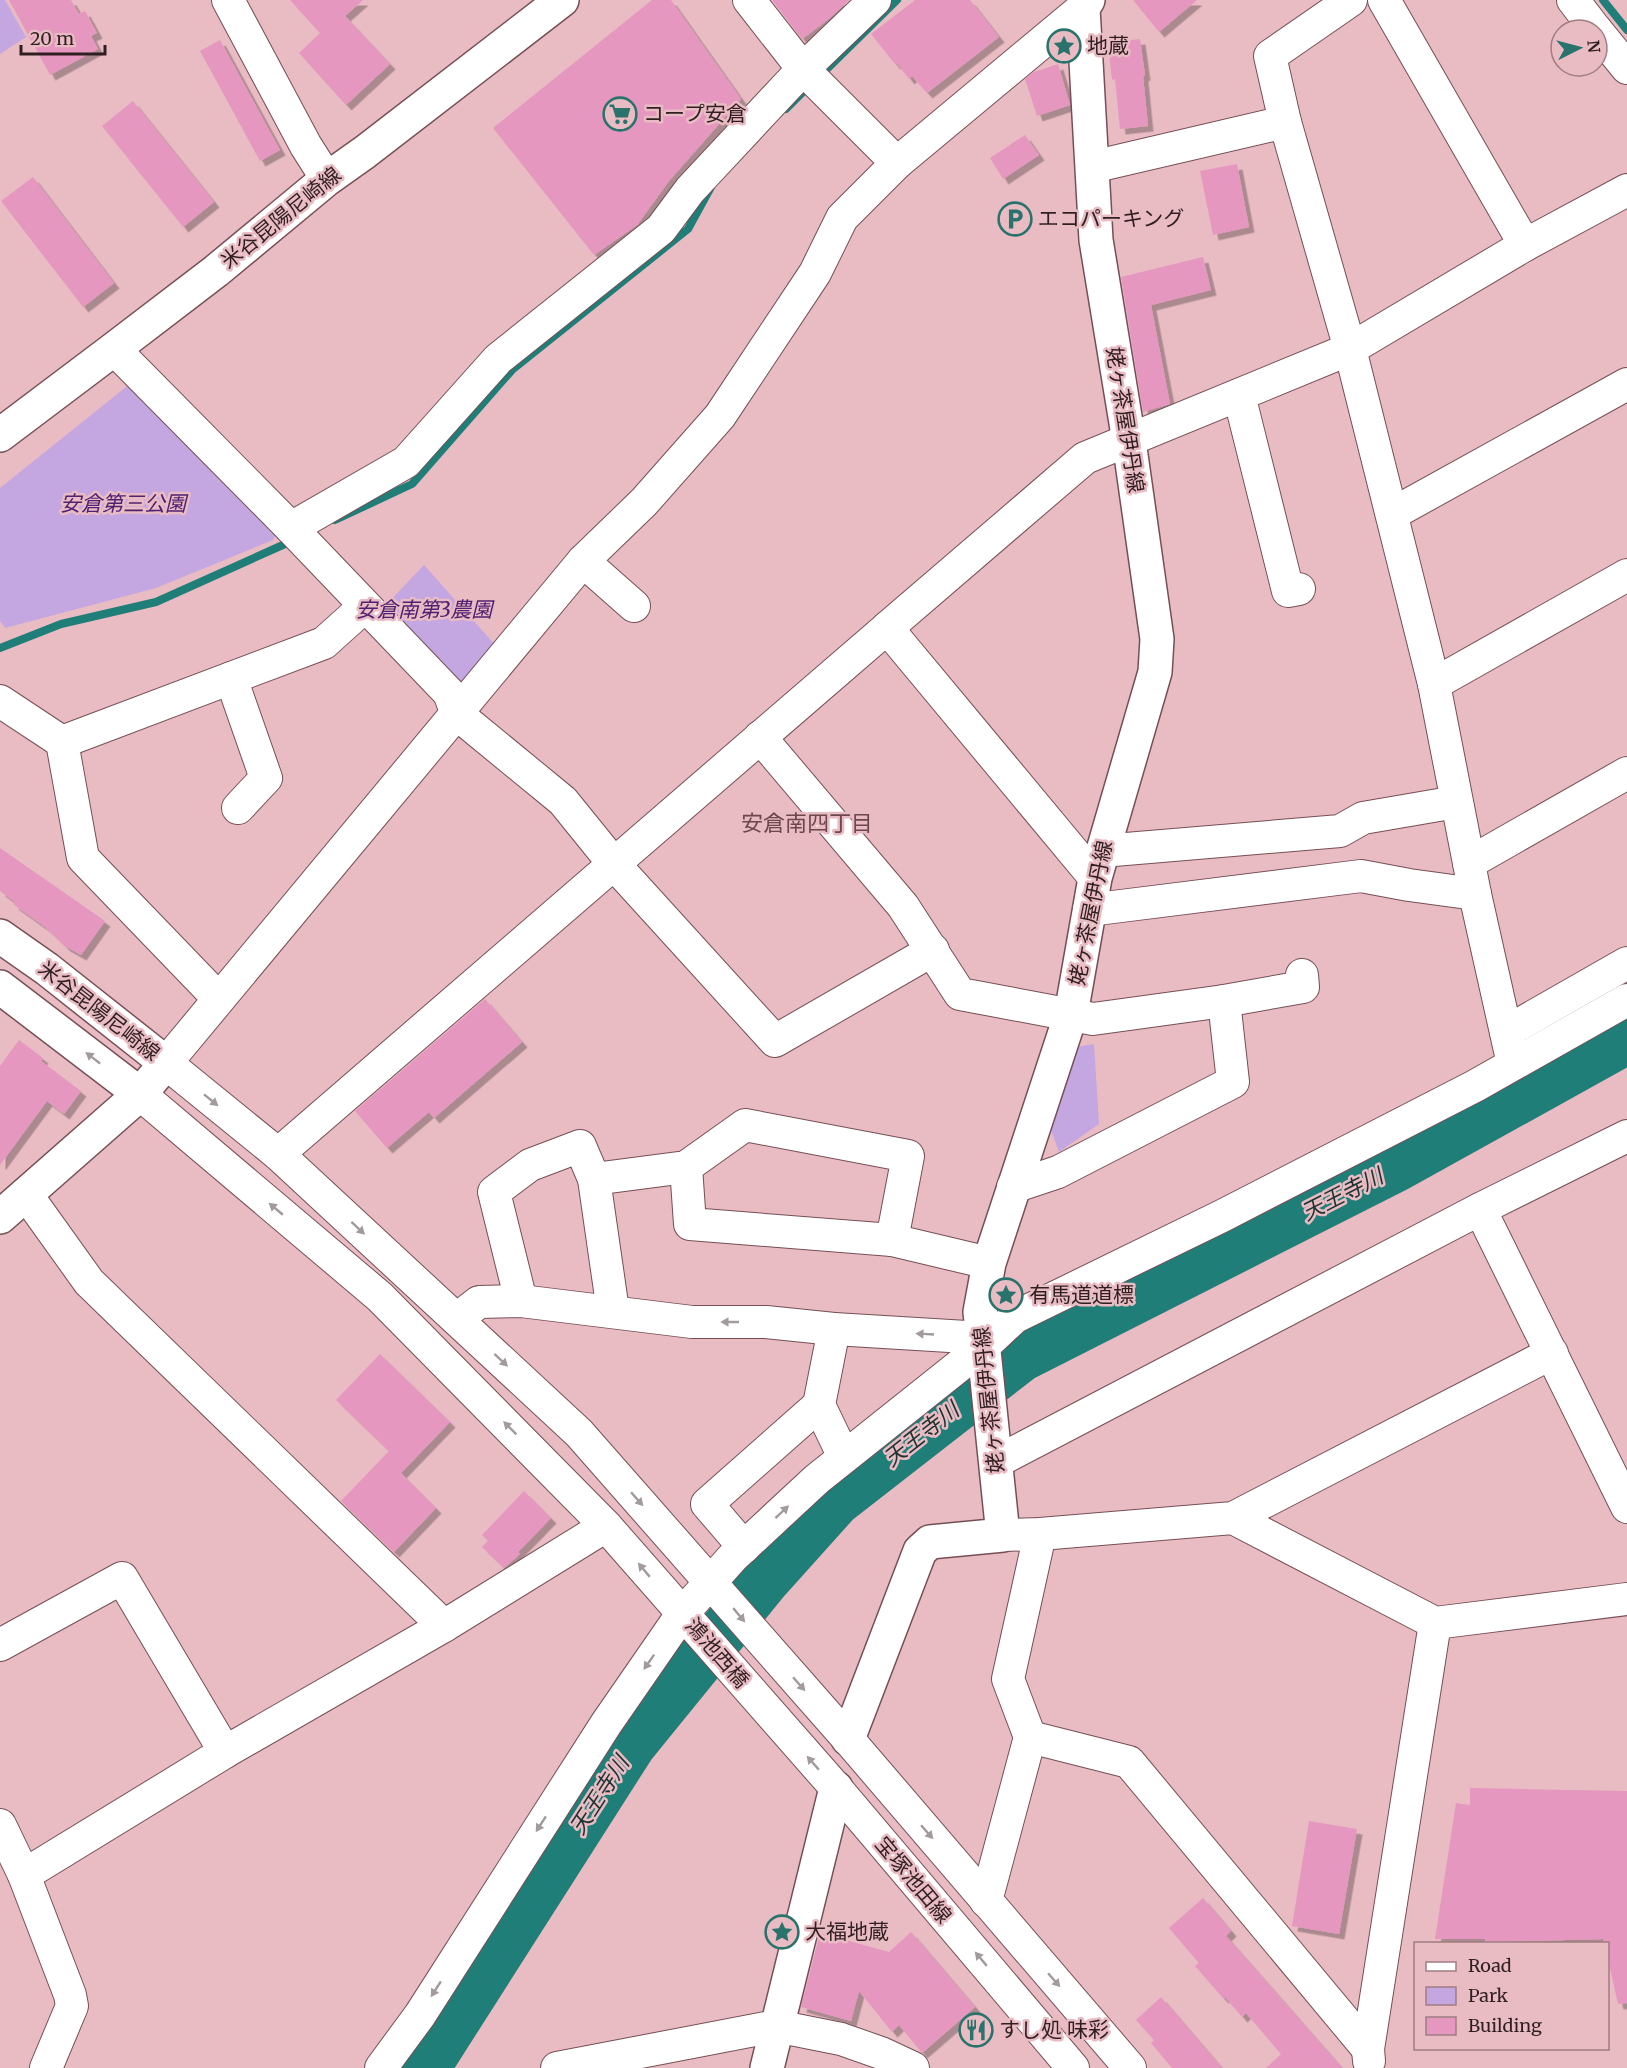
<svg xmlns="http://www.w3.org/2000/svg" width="1627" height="2068" font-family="Merriweather,'Noto Sans JP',serif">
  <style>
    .green { fill: #c4a7e1 }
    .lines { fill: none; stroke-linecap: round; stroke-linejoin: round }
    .stream { stroke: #1f7e77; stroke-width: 8 }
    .river { stroke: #1f7e77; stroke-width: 50 }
    .building { fill: #e597bf; filter: url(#shadow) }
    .minor-casing { stroke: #764f56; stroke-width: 34 }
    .major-casing { stroke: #764f56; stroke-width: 36 }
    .minor { stroke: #fff; stroke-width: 32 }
    .major { stroke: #fff; stroke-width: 33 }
    .oneway { fill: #a29a9c }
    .labels { text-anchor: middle; stroke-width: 5; stroke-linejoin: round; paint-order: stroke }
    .poi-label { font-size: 21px; fill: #301f22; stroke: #e9bcc3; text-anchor: start }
    .street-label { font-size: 21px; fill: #301f22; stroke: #e9bcc3 }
    .park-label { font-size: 21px; font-style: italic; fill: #502072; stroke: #e9bcc3 }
    .neighbourhood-label { font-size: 22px; fill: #6d474e; stroke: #e9bcc3 }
    .water-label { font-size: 22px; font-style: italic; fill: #1d3230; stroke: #e9bcc3 }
  </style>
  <defs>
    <filter id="shadow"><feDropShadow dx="5.5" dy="5.5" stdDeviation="0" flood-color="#0004"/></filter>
  </defs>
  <rect width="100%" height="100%" fill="#e9bcc3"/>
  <g class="green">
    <path d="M0,0H5L26,37L0,54Z"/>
    <path d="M131,383L278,531L273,540L156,588L5,628L0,621V488Z"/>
    <path d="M424,565L497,647L466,685H455L381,610Z"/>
    <path d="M1094,1044L1099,1124L1059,1152L1051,1130L1075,1047Z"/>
  </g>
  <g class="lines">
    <g class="stream">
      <path d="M1603,0L1627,30"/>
      <path d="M823,73L897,0"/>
      <path d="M786,109L809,86"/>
      <path d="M335,520L412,484L512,370L688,229L711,187"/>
      <path d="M0,648L61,624L156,602L294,540"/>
    </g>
    <path class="river" d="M425,2068L631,1745L765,1580L836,1501L1021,1357L1398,1166L1627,1039"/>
  </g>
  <g class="building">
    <path d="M9,0H71L79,14L85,11L97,33L91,36L98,49L50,75Z"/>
    <path d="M290,0H363L345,16L390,64L346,105L299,53L320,33Z"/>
    <path d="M652,0H671L741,99L669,181L637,225L594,255L493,128Z"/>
    <path d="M772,0H849L830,18L802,39Z"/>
    <path d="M915,0H970L999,37L927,93L912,76L909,79L897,63L895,64L871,34Z"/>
    <path d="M1133,0H1197L1159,32Z"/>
    <path d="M1140,39L1145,75L1143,76L1148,126L1120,129L1115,79L1112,80L1108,43Z"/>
    <path d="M220,40L280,150L260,161L200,51Z"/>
    <path d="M1058,64L1070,105L1037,116L1025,79L1034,72Z"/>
    <path d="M133,101L214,202L183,227L102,126Z"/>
    <path d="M1025,135L1039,155L1003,179L990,158Z"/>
    <path d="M1237,164L1249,227L1213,235L1200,171Z"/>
    <path d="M33,177L114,283L83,307L1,201Z"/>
    <path d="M1203,257L1211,290L1151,305L1170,404L1143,412L1121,277Z"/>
    <path d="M0,848L105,921L81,955L65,946L45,927L13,904L15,902L0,891Z"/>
    <path d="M485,999L522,1042L434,1118L429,1112L387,1148L355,1111Z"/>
    <path d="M19,1040L43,1058L41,1061L81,1091L64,1114L47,1101L0,1165V1066Z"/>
    <path d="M380,1354L450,1422L401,1473L436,1508L394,1552L341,1501L389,1451L336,1400Z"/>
    <path d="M524,1491L551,1518L518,1552L520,1554L504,1568L482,1547L488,1541L482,1535Z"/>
    <path d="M1470,1788L1627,1791V2003L1618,2004L1608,1959V1944H1604L1603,1939L1485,1942V1939H1435L1456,1803L1470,1805Z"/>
    <path d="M1309,1821L1357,1829L1339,1934L1292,1926Z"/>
    <path d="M1203,1898L1231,1931L1226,1936L1342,2068H1266L1281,2054L1246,2013L1242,2017L1225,1997L1223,1998L1195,1966L1199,1963L1169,1928Z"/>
    <path d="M911,1932L975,2007L922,2053L899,2025L892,2032L859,1991L851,2021L801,2007L820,1933L889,1952Z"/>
    <path d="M1161,1997L1222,2068H1172L1151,2043L1154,2040L1136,2020Z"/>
  </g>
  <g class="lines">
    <defs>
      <g id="minor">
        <path d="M228,0L306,146L327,179"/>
        <path d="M749,0L803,69L897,163L842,218L815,273L720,416L644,502L583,561L166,1063L278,1154L579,1433L848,1739L1130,2068"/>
        <path d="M1351,0L1270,56L1285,122L1350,349L1434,684"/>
        <path d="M1573,0L1596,30"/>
        <path d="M1597,31L1627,68"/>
        <path d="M897,163L1083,8"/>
        <path d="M1092,167L1285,122"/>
        <path d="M1525,245L1627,190"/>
        <path d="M114,349L291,528L449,693L457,714L563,801L614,864L775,1041L933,950"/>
        <path d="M1239,395L1288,591L1299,589"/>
        <path d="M1392,514L1627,384"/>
        <path d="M291,528L406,462L498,359L661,229L690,190L803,69L875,0"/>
        <path d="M583,561L634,606"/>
        <path d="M887,628L1085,458L1350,349L1525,245L1384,0"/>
        <path d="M231,678L266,778L238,808"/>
        <path d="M0,701L62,742L324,643L365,606"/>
        <path d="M760,737L903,906L960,994L1093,1019L1224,1001L1303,987L1302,975"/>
        <path d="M62,742L83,858L218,998"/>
        <path d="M1102,851L1340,831L1363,818L1456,802"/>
        <path d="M1469,863L1627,773"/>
        <path d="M1089,910L1361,876L1409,885L1475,894"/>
        <path d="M1506,1032L1627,963"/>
        <path d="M1513,1064L1475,894L1434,684L1627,575"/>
        <path d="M140,1094L380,1297L606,1526L836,1788L1073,2068"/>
        <path d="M278,1154L887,628L1095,878"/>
        <path d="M686,1167L690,1224L892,1240L989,1263"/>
        <path d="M594,1179L686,1167L745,1125L908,1156L892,1240"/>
        <path d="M1013,1187L1058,1172L1233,1082L1224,1001"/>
        <path d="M26,1194L89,1282L444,1626"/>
        <path d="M1480,1209L1627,1507"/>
        <path d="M521,1301L494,1192L530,1165L580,1146L594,1179L613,1311"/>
        <path d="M457,1319L479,1302L521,1301L692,1322H766L834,1329L983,1338"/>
        <path d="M819,1405L844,1457"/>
        <path d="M996,1462L1480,1209L1627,1136"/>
        <path d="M1233,1518L1435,1623L1627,1599"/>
        <path d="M1003,1535L1040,1534L1233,1518L1552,1353"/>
        <path d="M744,1547L707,1504L819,1405L834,1329"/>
        <path d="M0,1645L122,1578L225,1752"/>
        <path d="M1030,1737L1129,1762L1368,2049"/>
        <path d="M0,1825L24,1875L70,1995L72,2006L46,2068"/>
        <path d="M24,1875L225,1752L444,1626L606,1526"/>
        <path d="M986,1901L1030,1737L1008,1679L1040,1534"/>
        <path d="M1369,2061L1368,2049L1435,1623"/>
        <path d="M381,2068L420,2015L606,1724L682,1614L733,1557L817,1479L984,1346L1015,1317L1222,1216L1475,1086L1627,1000"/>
        <path d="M557,2068L776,2026L841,2039L881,2053L913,2068"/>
      </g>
      <g id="major">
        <path d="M0,435L114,349L216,271L327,179L365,152L562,0"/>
        <path d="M0,936L47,969L166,1063L140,1094L0,1217"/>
        <path d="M0,987L140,1094"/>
        <path d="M848,1739L920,1551L930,1542L1003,1535L980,1312L989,1263L1071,1014L1095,878L1155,672L1157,639L1129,441L1096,240L1083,8L1088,0"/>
        <path d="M767,2068L836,1788"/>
      </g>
    </defs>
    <use href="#minor" class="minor-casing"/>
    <use href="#major" class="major-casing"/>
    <use href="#minor" class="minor"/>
    <use href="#major" class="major"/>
  </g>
  <defs><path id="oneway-solid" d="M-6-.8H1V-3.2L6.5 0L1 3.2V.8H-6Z" transform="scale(1.5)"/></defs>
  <g class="oneway">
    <use href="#oneway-solid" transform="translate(93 1058) rotate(-142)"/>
    <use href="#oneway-solid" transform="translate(211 1100) rotate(39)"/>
    <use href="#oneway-solid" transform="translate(276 1209) rotate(-140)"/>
    <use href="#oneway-solid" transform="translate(358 1228) rotate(43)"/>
    <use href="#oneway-solid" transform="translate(730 1322) rotate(180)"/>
    <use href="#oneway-solid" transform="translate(925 1334) rotate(-177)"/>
    <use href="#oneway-solid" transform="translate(501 1360) rotate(43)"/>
    <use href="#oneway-solid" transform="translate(510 1428) rotate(-135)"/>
    <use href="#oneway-solid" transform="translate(637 1499) rotate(49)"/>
    <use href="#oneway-solid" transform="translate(782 1512) rotate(-43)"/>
    <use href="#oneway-solid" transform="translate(644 1570) rotate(-130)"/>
    <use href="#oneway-solid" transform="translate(739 1615) rotate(50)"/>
    <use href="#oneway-solid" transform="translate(649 1662) rotate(125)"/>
    <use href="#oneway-solid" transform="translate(799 1684) rotate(49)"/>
    <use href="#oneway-solid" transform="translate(813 1763) rotate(-131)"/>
    <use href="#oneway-solid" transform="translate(541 1824) rotate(123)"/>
    <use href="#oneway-solid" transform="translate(927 1832) rotate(49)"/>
    <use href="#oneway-solid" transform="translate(981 1959) rotate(-130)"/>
    <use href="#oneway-solid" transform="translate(1054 1980) rotate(49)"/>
    <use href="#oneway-solid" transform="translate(436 1989) rotate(123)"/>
  </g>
  <defs>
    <symbol id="sight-ring" viewBox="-11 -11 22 22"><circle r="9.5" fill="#e9bcc3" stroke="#2a736d" stroke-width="1.5"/><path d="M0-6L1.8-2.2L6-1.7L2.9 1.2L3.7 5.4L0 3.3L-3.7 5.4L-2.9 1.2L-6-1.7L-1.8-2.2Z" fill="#2a736d"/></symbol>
    <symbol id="supermarket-ring" viewBox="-11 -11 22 22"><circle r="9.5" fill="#e9bcc3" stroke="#2a736d" stroke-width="1.5"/><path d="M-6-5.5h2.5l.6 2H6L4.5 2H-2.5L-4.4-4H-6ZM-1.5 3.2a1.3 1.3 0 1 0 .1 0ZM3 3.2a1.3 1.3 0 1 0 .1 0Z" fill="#2a736d"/></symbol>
    <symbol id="parking-ring" viewBox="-11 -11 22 22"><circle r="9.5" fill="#e9bcc3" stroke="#2a736d" stroke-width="1.5"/><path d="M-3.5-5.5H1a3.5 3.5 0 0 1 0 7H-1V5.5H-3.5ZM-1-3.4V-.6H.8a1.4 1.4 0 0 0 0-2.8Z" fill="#2a736d"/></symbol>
    <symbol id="restaurant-ring" viewBox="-11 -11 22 22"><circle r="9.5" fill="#e9bcc3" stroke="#2a736d" stroke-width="1.5"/><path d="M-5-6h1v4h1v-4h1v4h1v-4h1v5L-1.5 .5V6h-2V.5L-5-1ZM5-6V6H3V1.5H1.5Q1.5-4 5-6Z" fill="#2a736d"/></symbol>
  </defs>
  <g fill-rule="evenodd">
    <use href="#sight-ring" x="1045" y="27" width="38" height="38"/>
    <use href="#supermarket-ring" x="601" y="95" width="38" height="38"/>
    <use href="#parking-ring" x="996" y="200" width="38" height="38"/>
    <use href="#sight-ring" x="987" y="1276" width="38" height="38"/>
    <use href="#sight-ring" x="763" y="1913" width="38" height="38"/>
    <use href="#restaurant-ring" x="957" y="2011" width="38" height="38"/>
  </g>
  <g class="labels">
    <g class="poi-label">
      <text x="1087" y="53">地蔵</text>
      <text x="643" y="121">コープ安倉</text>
      <text x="1038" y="226">エコパーキング</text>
      <text x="1029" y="1302">有馬道道標</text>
      <text x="805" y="1939">大福地蔵</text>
      <text x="999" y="2037">すし処 味彩</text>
    </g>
    <g class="street-label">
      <text transform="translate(281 218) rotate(-39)" y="7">米谷昆陽尼崎線</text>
      <text transform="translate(1125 420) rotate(81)" y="7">姥ヶ茶屋伊丹線</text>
      <text transform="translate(1091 913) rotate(-79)" y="7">姥ヶ茶屋伊丹線</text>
      <text transform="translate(99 1011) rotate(38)" y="7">米谷昆陽尼崎線</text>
      <text transform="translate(989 1400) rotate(-96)" y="7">姥ヶ茶屋伊丹線</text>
      <text transform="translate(717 1653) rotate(49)" y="7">鴻池西橋</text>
      <text transform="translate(913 1880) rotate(50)" y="7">宝塚池田線</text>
    </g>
    <g class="park-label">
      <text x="123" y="511">安倉第三公園</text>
      <text x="424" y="617">安倉南第3農園</text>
    </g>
    <g class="neighbourhood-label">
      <text x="807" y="831">安倉南四丁目</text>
    </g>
    <g class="water-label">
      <text transform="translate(1342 1194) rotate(-27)" y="8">天王寺川</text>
      <text transform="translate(921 1434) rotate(-38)" y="8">天王寺川</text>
      <text transform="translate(599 1795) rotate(-57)" y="8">天王寺川</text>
    </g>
  </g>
  <rect x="1414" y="1942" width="195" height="108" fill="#e9bcc3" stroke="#9f7d83" stroke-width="1.5"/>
  <rect x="1426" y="1962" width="30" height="9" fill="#ffffff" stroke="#9f7d83" stroke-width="1.5"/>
  <text x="1468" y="1972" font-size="18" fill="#301f22">Road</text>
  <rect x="1426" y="1987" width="30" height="18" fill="#c4a7e1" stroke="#9f7d83" stroke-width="1.5"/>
  <text x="1468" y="2002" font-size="18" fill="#301f22">Park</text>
  <rect x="1426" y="2017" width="30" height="18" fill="#e597bf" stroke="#9f7d83" stroke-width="1.5"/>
  <text x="1468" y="2032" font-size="18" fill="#301f22">Building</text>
  <g transform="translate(1579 48) rotate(84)"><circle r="28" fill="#e9bcc3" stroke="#9f7d83" stroke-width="1.5"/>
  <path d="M0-4.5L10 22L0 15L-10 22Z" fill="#2a736d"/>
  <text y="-9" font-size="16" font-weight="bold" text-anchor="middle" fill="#301f22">N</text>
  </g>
  <path d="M21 45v9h84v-9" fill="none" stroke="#301f22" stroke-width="3"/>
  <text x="30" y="45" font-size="18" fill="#301f22" stroke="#e9bcc3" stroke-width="4.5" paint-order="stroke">20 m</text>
</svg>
